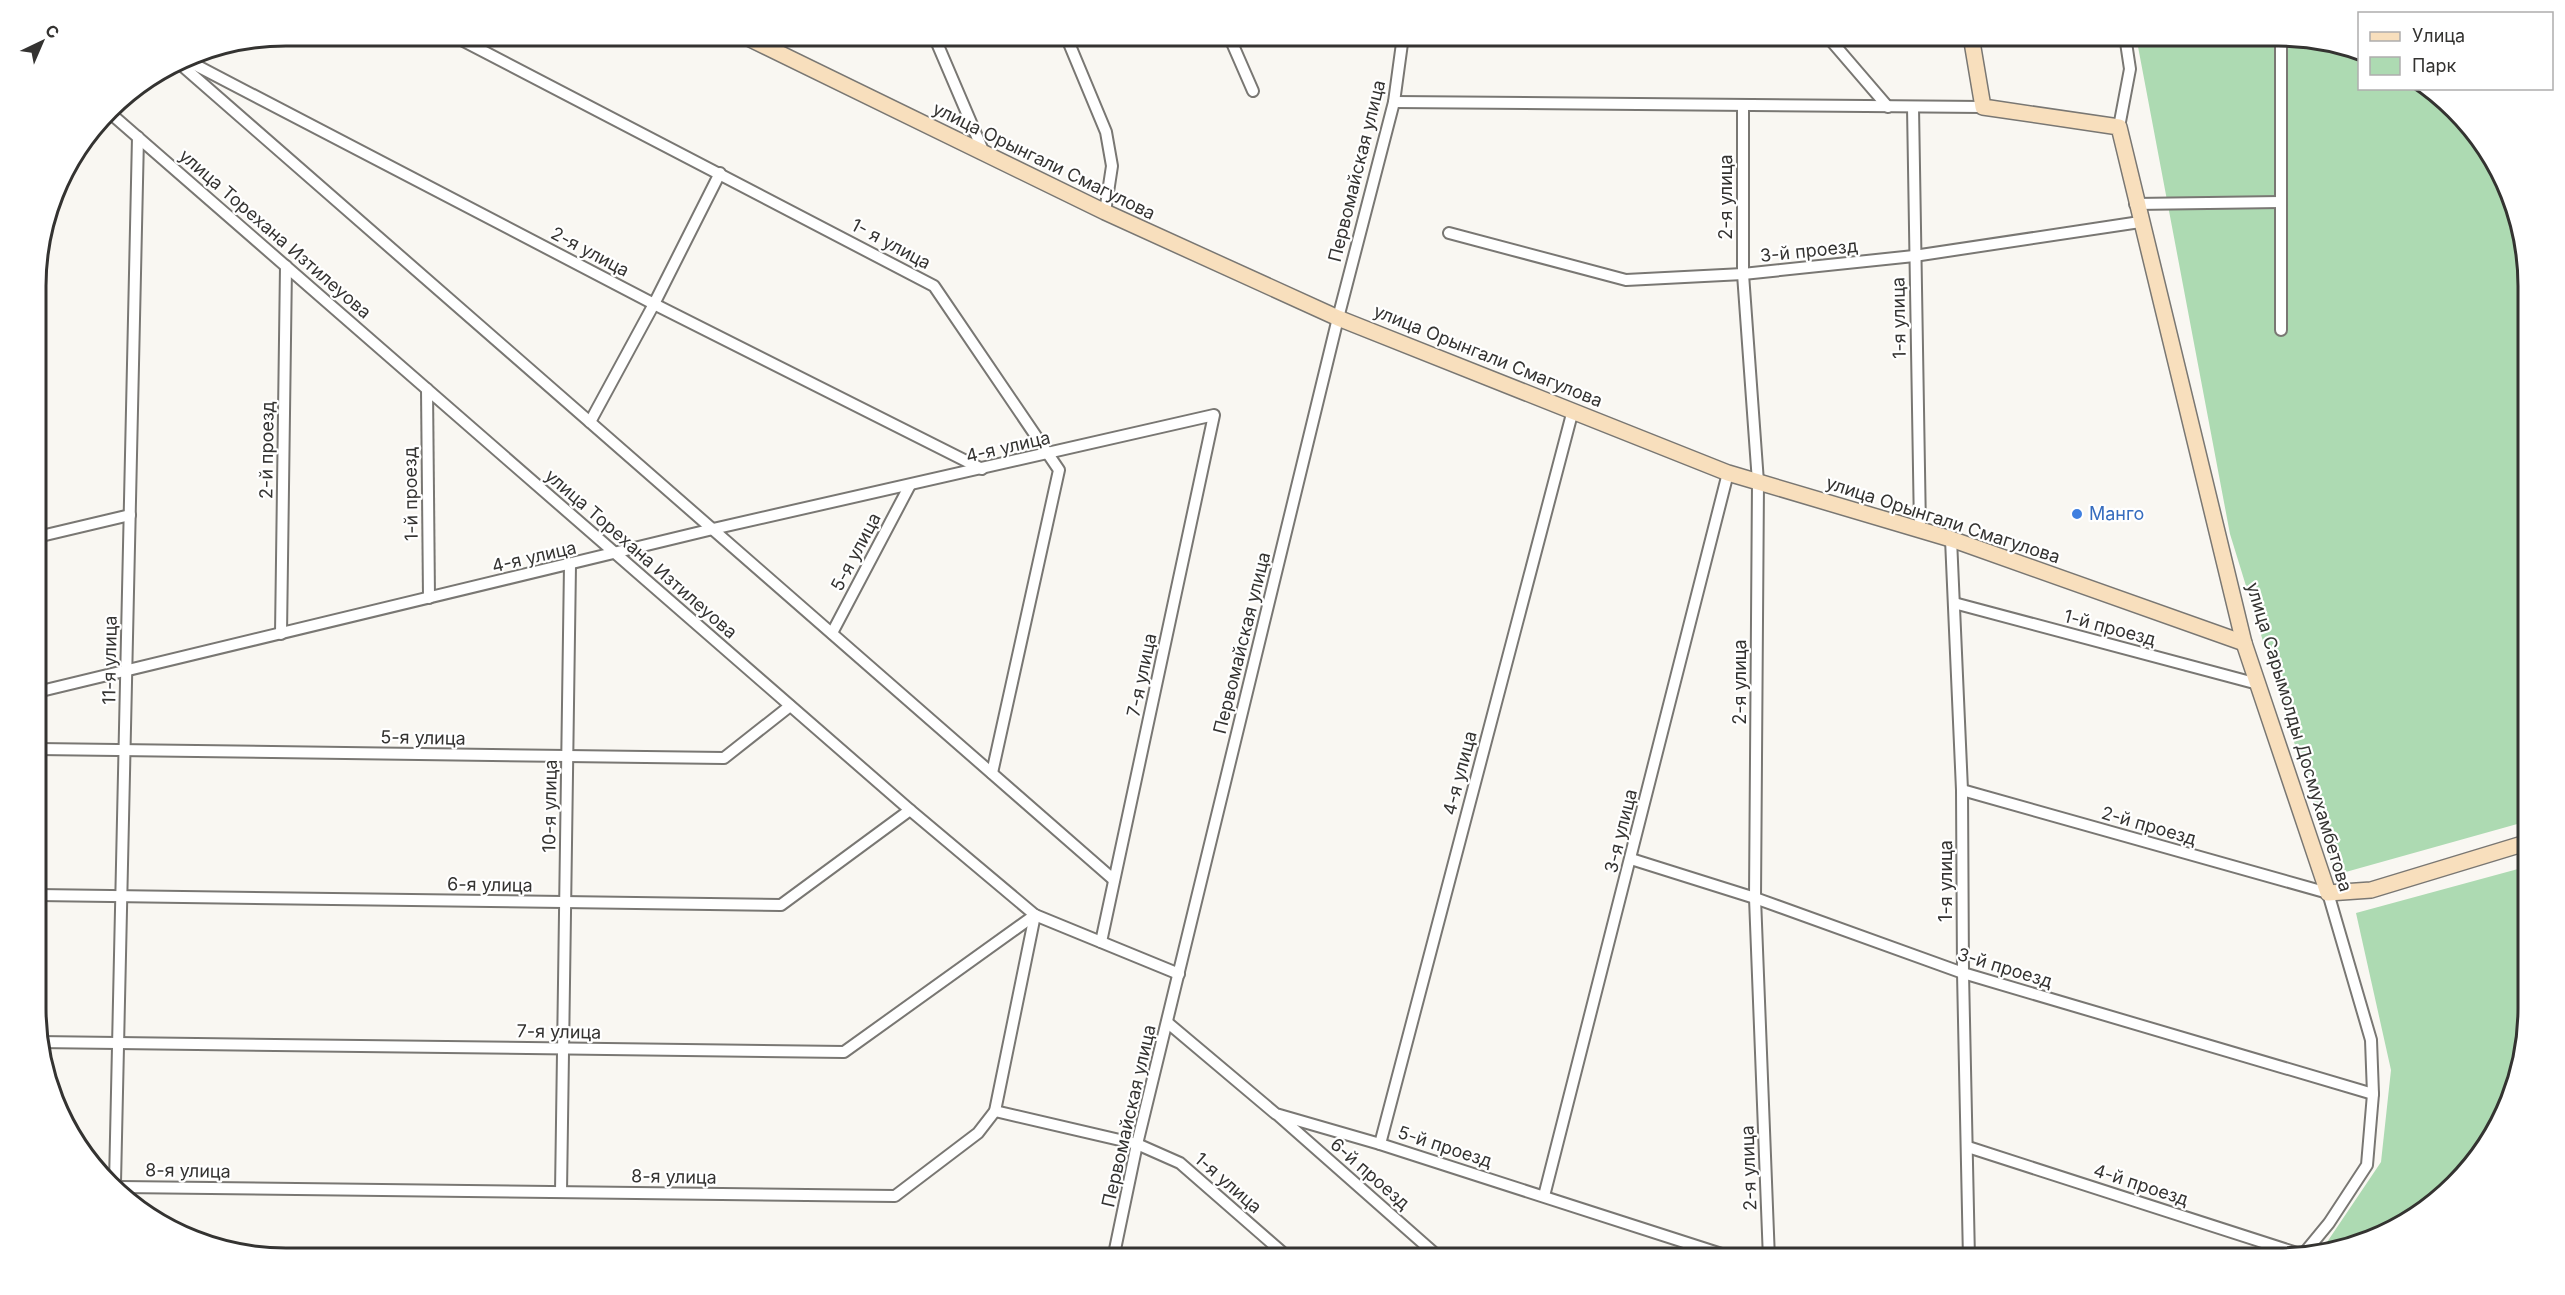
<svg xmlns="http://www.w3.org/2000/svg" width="2565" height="1295" font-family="Inter,sans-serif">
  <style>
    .green { fill: #addab2 }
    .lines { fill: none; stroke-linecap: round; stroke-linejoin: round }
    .street-casing { stroke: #797773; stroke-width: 14 }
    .secondary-casing { stroke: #797773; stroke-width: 18 }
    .street { stroke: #fff; stroke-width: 10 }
    .secondary { stroke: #f8dfbd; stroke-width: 15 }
    .shop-dot { fill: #3f7fe0; stroke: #fff; stroke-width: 2 }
    .labels { text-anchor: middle; stroke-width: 4.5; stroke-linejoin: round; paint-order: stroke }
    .street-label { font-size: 18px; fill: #343331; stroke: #fff }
    .shop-label { font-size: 18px; fill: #366cbe; stroke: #fff; text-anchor: start }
    .rim { fill: none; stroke: #343331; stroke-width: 3 }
  </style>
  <rect width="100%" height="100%" fill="#f9f7f2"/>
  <g class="green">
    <path d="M2136,36H2278L2359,55L2360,88L2421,89L2477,134L2510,191L2527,255L2528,821L2335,875L2230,534Z"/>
    <path d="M2529,866V1008L2503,1119L2467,1174L2417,1217L2358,1246L2319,1254L2381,1162L2391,1070L2356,913Z"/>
  </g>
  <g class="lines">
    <defs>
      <g id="street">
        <path d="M454,36L934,286L1059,470L992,773"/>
        <path d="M934,36L984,153"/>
        <path d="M1066,36L1106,132L1112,166L1105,212"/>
        <path d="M1229,36L1253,91"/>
        <path d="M1827,36L1888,107"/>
        <path d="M2281,37V330"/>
        <path d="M184,59L654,304L982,469"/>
        <path d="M179,63L1114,880"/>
        <path d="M1394,102L1983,107"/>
        <path d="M1743,106V274L1758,482L1755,898L1769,1259"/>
        <path d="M1913,107L1920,529"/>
        <path d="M110,113L910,810L1035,915L1179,974"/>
        <path d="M2119,127L2130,69L2125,36"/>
        <path d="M2135,204L2281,202"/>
        <path d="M1449,233L1626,280L1743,274L1914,256L2140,222"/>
        <path d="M427,389L429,598"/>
        <path d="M590,422L654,304L720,173"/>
        <path d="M37,537L130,515"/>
        <path d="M1951,539L1962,790L1963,973L1969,1259"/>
        <path d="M1954,603L2258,684"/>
        <path d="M832,633L910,485"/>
        <path d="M281,634L286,266"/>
        <path d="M37,692L713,529L1214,415L1101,942"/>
        <path d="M38,749L724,758L790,706"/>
        <path d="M1962,790L2328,893L2371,1040L2373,1094L2367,1165L2329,1223L2301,1257"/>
        <path d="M1631,859L1755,898L1963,973L2373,1094"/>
        <path d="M38,895L781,905L910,810"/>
        <path d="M1168,1023L1276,1114L1380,1144L1737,1259"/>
        <path d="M38,1042L844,1052L1035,915"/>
        <path d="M995,1111L1137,1144L1180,1163L1290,1259"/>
        <path d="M1279,1116L1441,1259"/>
        <path d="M1380,1144L1573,410"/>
        <path d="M1968,1147L2303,1255"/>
        <path d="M115,1183L138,137"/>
        <path d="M120,1187L895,1196L978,1133L995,1111L1035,915"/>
        <path d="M561,1192L570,565"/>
        <path d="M1544,1196L1728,473"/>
        <path d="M1113,1259L1137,1144L1338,318L1394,102L1403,36"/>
      </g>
      <g id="secondary">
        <path d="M744,36L1105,212L1338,318L1728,473L1951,539L2244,643"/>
        <path d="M1971,36L1983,107L2119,127L2244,643L2328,893L2371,890L2529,842"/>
      </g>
    </defs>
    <use href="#street" class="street-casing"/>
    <use href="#secondary" class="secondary-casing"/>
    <use href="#street" class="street"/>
    <use href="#secondary" class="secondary"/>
  </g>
  <circle class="shop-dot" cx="2077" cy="514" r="6"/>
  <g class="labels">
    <g class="street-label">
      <text transform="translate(1044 161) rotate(26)" y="6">улица Орынгали Смагулова</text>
      <text transform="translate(1357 171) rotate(-76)" y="6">Первомайская улица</text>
      <text transform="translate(1726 197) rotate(-90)" y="6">2-я улица</text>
      <text transform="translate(275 234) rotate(41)" y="6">улица Торехана Изтилеуова</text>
      <text transform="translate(891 244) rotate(28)" y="6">1- я улица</text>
      <text transform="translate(1809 251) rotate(-6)" y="6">3-й проезд</text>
      <text transform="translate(590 252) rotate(28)" y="6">2-я улица</text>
      <text transform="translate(1899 318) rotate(-91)" y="6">1-я улица</text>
      <text transform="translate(1488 356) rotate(22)" y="6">улица Орынгали Смагулова</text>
      <text transform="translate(1008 447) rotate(-13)" y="6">4-я улица</text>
      <text transform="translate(267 450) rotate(-89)" y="6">2-й проезд</text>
      <text transform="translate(411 494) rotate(-91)" y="6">1-й проезд</text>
      <text transform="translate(1943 520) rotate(18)" y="6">улица Орынгали Смагулова</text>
      <text transform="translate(856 552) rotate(-62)" y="6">5-я улица</text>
      <text transform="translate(641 554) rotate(41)" y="6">улица Торехана Изтилеуова</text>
      <text transform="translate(534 557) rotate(-13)" y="6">4-я улица</text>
      <text transform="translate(2110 628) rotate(15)" y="6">1-й проезд</text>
      <text transform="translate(1242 643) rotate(-76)" y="6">Первомайская улица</text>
      <text transform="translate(110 660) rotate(-89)" y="6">11-я улица</text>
      <text transform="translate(1142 675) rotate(-78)" y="6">7-я улица</text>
      <text transform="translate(1740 682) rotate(-90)" y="6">2-я улица</text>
      <text transform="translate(2299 737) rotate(73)" y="6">улица Сарымолды Досмухамбетова</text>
      <text transform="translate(423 738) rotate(1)" y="6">5-я улица</text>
      <text transform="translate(1460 773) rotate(-75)" y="6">4-я улица</text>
      <text transform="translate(550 806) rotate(-89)" y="6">10-я улица</text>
      <text transform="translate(2149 826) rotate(16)" y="6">2-й проезд</text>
      <text transform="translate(1621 831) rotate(-76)" y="6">3-я улица</text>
      <text transform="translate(1946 881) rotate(-90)" y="6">1-я улица</text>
      <text transform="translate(490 885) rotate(1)" y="6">6-я улица</text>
      <text transform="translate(2005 968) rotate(17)" y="6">3-й проезд</text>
      <text transform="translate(559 1032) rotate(1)" y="6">7-я улица</text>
      <text transform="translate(1129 1116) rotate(-77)" y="6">Первомайская улица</text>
      <text transform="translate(1445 1147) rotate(18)" y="6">5-й проезд</text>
      <text transform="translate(1749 1168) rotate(-92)" y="6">2-я улица</text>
      <text transform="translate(188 1171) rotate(1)" y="6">8-я улица</text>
      <text transform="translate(1370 1174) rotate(41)" y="6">6-й проезд</text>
      <text transform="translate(674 1177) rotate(1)" y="6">8-я улица</text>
      <text transform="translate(1228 1183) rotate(41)" y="6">1-я улица</text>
      <text transform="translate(2141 1185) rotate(18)" y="6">4-й проезд</text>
    </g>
    <g class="shop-label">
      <text x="2089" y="520">Манго</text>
    </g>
  </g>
  <path d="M0 0H2565V1295H0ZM286 46H2278A240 240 0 0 1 2518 286V1008A240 240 0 0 1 2278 1248H286A240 240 0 0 1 46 1008V286A240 240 0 0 1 286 46Z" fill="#fff" fill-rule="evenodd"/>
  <path class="rim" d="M286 46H2278A240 240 0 0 1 2518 286V1008A240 240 0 0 1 2278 1248H286A240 240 0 0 1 46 1008V286A240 240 0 0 1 286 46Z"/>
  <rect x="2358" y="12" width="195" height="78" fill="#ffffff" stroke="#aeadad" stroke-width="1.5"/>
  <rect x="2370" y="32" width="30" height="9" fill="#f8dfbd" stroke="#aeadad" stroke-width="1.5"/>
  <text x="2412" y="42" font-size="18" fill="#343331">Улица</text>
  <rect x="2370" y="57" width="30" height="18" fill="#addab2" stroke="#aeadad" stroke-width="1.5"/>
  <text x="2412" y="72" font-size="18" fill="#343331">Парк</text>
  <g transform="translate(42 42) rotate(44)" stroke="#ffffff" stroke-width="4.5" paint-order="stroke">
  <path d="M0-4.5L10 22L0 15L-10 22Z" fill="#343331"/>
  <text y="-9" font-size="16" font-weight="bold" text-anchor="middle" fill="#343331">С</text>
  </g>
</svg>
